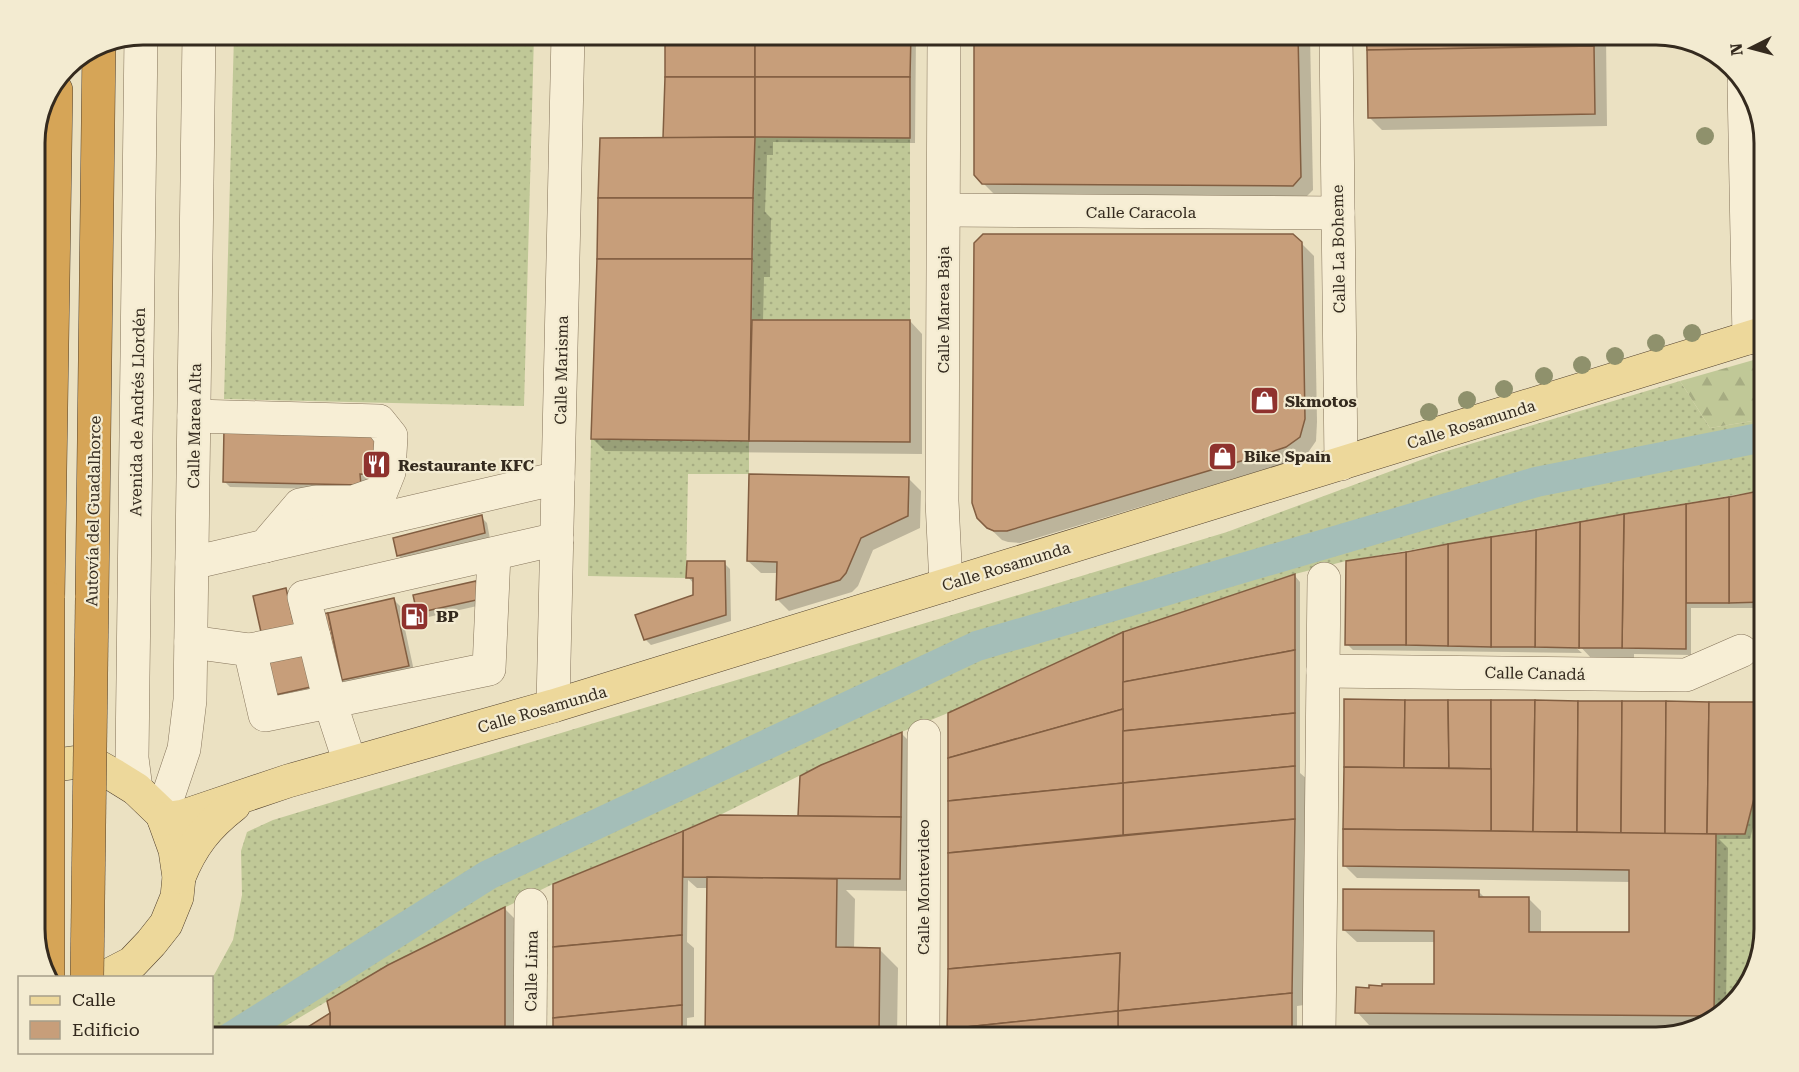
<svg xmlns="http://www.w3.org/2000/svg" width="1799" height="1072" font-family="'Roboto Serif',serif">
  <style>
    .grass { fill: url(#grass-dots) }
    .forest { fill: url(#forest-firs) }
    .shadow { fill: #0003 }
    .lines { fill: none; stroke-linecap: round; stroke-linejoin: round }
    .canal { stroke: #a4beb8; stroke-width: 30 }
    .building { fill: #c79e7a; stroke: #825e41; stroke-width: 1.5 }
    .minor-casing { stroke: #84735a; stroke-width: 34 }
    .major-casing { stroke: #52412e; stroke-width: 34 }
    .highway-casing { stroke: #52412e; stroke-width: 34 }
    .minor { stroke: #f7eed5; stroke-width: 33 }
    .major { stroke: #edd89b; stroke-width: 33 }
    .highway { stroke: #d6a557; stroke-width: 33 }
    .highway-bridge-casing { stroke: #52412e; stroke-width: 34; stroke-linecap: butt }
    .highway-bridge { stroke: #d6a557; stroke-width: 33 }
    .tree { fill: #8f916c }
    .labels { text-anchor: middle; stroke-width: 4.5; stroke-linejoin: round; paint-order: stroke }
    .street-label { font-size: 16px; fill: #342a1e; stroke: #f3ebd1 }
    .poi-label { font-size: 16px; font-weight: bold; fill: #342a1e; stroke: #f3ebd1; text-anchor: start }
    .rim { fill: none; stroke: #342a1e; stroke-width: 3 }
  </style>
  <defs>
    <pattern id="grass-dots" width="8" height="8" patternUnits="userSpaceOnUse" patternTransform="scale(1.5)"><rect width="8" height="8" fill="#c0c897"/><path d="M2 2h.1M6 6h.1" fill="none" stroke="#a6ac82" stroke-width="1.8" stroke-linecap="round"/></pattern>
    <pattern id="forest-firs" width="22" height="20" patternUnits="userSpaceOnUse" patternTransform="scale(1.5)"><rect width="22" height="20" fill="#c0c897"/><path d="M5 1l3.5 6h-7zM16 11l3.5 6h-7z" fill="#a6ac82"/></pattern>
  </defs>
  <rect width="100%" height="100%" fill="#ebe1c2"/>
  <g class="grass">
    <path d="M234,35H534L524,406L224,399Z"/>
    <path d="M755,137L910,138V320H752Z"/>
    <path d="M1680,381L1710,428L1764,419V490L1346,561L1295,574L1120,633L948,713L821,765L720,815L553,884L388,965L267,1037H212L210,978L214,975L233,940L242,895L241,851L247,832L273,820L1227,532L1437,454Z"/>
    <path d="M591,439L749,441V474H688L686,578L588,576Z"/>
    <path d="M1764,759V929L1750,983L1714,1019L1716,835L1745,834Z"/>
  </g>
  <path class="forest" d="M1764,357V419L1710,428L1680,381Z"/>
  <g class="shadow">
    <path d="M666,34H916L915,143L773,142V155H767L765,212L771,218L770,277H764L763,321H910L922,334V454L605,451L593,439L667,139Z"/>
    <path d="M976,34H1310L1313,190L1305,198L996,196L975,175Z"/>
    <path d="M1368,34H1620L1606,35L1607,126L1382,130L1370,118Z"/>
    <path d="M1293,235L1314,256L1317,422L1316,441L1307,454L1299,459L1020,543L1008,542L1002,540L978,517Z"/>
    <path d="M307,431L382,480H366V490L230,487L224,481Z"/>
    <path d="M908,478L921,491L920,528L873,550L858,586L852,592L789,611L777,599L778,573H761L748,561Z"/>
    <path d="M1764,491V608H1691V655L1634,654V660H1593L1575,641L1572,644L1582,653L1353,650L1347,644L1580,524Z"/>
    <path d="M481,517L487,523L490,539L404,561L398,555Z"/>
    <path d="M724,563L730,569L731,621L651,645L645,639L695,596L694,584L688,577Z"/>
    <path d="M1295,576L1300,582V773L1307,779L1304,1005L1297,1006V1037H949V714Z"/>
    <path d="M482,589L486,604L424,618L418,612Z"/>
    <path d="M285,590L291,596L297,621L394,600L400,606L414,671L282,700L276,694Z"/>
    <path d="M1346,700L1764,704V785L1750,839H1719L1728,848L1726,1007L1710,1023L1695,1027L1369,1025L1357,1012L1436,986L1435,942H1357L1344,930L1479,892L1486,899H1529L1541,911V933L1631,934V882L1357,878L1344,865Z"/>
    <path d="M902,734L914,746L912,891L846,890L855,899L854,949H879L898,968L897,1037H707L708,888H697L688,880L687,942L694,948V1017L687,1018V1037H555L554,885L721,817H800Z"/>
    <path d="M505,909L517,921L516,1037H294L332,1014L389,966Z"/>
  </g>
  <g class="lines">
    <path class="canal" d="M231,1037L488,875L977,646L1536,482L1764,437"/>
  </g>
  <g class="building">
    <rect x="665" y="34" width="90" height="43"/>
    <path d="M755,34H911L910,77H755Z"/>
    <path d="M974,34H1298L1301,177L1293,186L982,184L974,175Z"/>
    <path d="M1366,34H1594V46L1367,50Z"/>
    <path d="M1594,46L1595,114L1368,118L1367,50Z"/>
    <path d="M665,77H755V137L663,138Z"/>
    <path d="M755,77H910V138L755,137Z"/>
    <path d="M755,137L753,198H598L600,138Z"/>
    <path d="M598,198H753L752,259H597Z"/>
    <path d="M983,234H1293L1302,242L1305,419L1300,437L1286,447L1268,453L1007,531H994L987,528L977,518L972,503L974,243Z"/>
    <path d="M597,259H752L749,441L591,439Z"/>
    <path d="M752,320H910V442L749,441Z"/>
    <path d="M224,428L378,431L377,475L360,474L361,485L223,482Z"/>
    <path d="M749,474L909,477L908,516L861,538L846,573L840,580L776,600L777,562L747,561Z"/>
    <path d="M1764,490V602L1729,603V497Z"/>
    <path d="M1729,497V603H1686V504Z"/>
    <path d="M1686,504V649L1622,648L1624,514Z"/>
    <path d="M1624,514L1622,648H1579L1580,522Z"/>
    <path d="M482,515L485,533L397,556L393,538Z"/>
    <path d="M1580,522L1579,648L1535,647L1536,530Z"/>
    <path d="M1536,530L1535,647H1491V537Z"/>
    <path d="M1491,537V647L1448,646V544Z"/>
    <path d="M1448,544V646L1406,645V552Z"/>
    <path d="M1406,552V645H1345L1346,561Z"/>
    <path d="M687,561H725L726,615L644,640L635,615L693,595V578H686Z"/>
    <path d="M1295,574V650L1123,682V632Z"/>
    <path d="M476,581L481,599L417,613L413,595Z"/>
    <path d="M286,588L293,620L328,613L342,680L275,695L253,596Z"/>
    <path d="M394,598L409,666L342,680L328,613Z"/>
    <path d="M1123,632V709L948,758V713Z"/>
    <path d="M1295,650V713L1123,731V682Z"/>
    <path d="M1344,699L1405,700L1404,768L1344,767Z"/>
    <path d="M1405,700H1448L1449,768H1404Z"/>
    <path d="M1448,700H1491V769L1449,768Z"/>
    <path d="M1491,700H1535L1533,832L1491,831Z"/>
    <path d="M1535,700L1578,701L1577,832H1533Z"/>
    <path d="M1578,701H1622L1621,833L1577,832Z"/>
    <path d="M1622,701H1666L1665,834L1621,833Z"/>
    <path d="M1666,701L1709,702L1707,834H1665Z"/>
    <path d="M1709,702H1764V759L1745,834H1707Z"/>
    <path d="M1123,709V783L948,801V758Z"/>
    <path d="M1295,713V766L1123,783V731Z"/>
    <path d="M902,732L901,817L798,816L800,776L821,765Z"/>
    <path d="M1295,766V819L1123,835V783Z"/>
    <path d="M1344,767L1491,769V831L1343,829Z"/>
    <path d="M1123,783V835L948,853V801Z"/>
    <path d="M720,815L901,817L900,879L683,877V831Z"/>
    <path d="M1295,819L1292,993L1118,1011L1120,953L948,969V853Z"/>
    <path d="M1343,829L1716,834L1714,1016L1355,1013L1356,987L1369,988V985L1382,986V984H1434V931L1343,930V889L1479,890V897H1529V932H1629V870L1343,866Z"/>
    <path d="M683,831L682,935L553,947V884Z"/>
    <path d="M707,877L837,879L836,947L880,948L879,1037H705Z"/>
    <path d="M505,907V1037H330V1013L327,1001L388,965Z"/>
    <path d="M682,935V1005L553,1018V947Z"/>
    <path d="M1120,953L1118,1011L947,1029L948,969Z"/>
    <path d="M1292,993V1037H1118V1011Z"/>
    <path d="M682,1005V1037H553V1018Z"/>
    <path d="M1118,1011V1037H947V1029Z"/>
    <path d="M330,1013V1037H292Z"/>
  </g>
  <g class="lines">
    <defs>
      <g id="minor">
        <path d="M944,34L942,501L946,585"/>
        <path d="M1336,34L1341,464"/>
        <path d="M1744,83L1749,338"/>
        <path d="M944,210L1338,213"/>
        <path d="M194,416L379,421L391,436L389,472L381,492L353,502H316L300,505L265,546"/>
        <path d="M192,563L558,478"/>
        <path d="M191,642L250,650L265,715L489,669L494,554"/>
        <path d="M250,650L314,637"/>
        <path d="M1323,671L1686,675L1741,651"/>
        <path d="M553,706L568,34"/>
        <path d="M350,763L330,702L304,597L557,539"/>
        <path d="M136,789L132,758L141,35"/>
        <path d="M162,814L184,749L190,700L199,34"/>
        <path d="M530,1037L531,905"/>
        <path d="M923,1037L924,736"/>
        <path d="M1319,1037L1324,579"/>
      </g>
      <g id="major">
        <path d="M35,768L78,762L99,767L115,776L136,789L162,814L175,850L179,877L177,897L166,924L151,943L132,963L103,978"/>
        <path d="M164,819L184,816L288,781L553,706L1764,333"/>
        <path d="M179,877C192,845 207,826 234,805"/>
      </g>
      <g id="highway">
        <path d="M48,598L56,90"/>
        <path d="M92,598L99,44"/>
      </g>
    </defs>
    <use href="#minor" class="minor-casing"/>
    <use href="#major" class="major-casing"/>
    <use href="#highway" class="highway-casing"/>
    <use href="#minor" class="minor"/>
    <use href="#major" class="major"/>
    <use href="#highway" class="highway"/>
    <defs>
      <g id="highway-bridge">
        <path d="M48,978V598"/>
        <path d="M87,978L92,598"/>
      </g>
    </defs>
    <use href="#highway-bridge" class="highway-bridge-casing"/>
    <use href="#highway-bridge" class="highway-bridge"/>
  </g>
  <g class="tree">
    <circle cx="1705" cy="136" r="9"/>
    <circle cx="1692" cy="333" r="9"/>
    <circle cx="1656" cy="343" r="9"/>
    <circle cx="1615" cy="356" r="9"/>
    <circle cx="1582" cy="365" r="9"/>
    <circle cx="1544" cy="376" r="9"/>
    <circle cx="1504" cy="389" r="9"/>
    <circle cx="1467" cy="400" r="9"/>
    <circle cx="1429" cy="412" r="9"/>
  </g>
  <defs>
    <symbol id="shop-square" viewBox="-11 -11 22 22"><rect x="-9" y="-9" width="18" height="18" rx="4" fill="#8f322e" stroke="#f3ebd1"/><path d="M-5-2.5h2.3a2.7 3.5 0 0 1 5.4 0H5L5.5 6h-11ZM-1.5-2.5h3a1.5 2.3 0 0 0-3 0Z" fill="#fff"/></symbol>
    <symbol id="restaurant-square" viewBox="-11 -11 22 22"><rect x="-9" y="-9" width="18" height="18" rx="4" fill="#8f322e" stroke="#f3ebd1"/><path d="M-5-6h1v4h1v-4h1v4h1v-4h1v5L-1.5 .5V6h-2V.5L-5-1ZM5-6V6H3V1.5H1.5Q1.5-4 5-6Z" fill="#fff"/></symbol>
    <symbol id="fuel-square" viewBox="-11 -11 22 22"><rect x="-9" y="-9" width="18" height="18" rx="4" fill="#8f322e" stroke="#f3ebd1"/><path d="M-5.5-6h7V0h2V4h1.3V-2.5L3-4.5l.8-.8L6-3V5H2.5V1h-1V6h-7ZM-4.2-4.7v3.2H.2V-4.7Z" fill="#fff"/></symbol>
  </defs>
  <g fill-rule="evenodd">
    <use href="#shop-square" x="1248" y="384" width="33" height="33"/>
    <use href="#shop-square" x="1206" y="440" width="33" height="33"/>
    <use href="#restaurant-square" x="360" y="448" width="33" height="33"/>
    <use href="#fuel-square" x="398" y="600" width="33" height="33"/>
  </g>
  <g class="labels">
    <g class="street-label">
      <text x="1141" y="218">Calle Caracola</text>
      <text transform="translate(1338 249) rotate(-91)" y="6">Calle La Boheme</text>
      <text transform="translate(943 310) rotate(-90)" y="6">Calle Marea Baja</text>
      <text transform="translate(561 370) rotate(-89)" y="6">Calle Marisma</text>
      <text transform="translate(137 412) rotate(-89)" y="6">Avenida de Andrés Llordén</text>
      <text transform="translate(1471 424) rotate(-17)" y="6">Calle Rosamunda</text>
      <text transform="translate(194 426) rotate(-89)" y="6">Calle Marea Alta</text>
      <text transform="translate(93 511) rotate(-89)" y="6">Autovía del Guadalhorce</text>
      <text transform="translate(1006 566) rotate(-17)" y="6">Calle Rosamunda</text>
      <text transform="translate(1535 673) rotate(1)" y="6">Calle Canadá</text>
      <text transform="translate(542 709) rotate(-16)" y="6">Calle Rosamunda</text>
      <text transform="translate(923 887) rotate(-90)" y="6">Calle Montevideo</text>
      <text transform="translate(531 971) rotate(-89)" y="6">Calle Lima</text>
    </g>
    <g class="poi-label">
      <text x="1285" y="407">Skmotos</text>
      <text x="1244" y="462">Bike Spain</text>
      <text x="398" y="471">Restaurante KFC</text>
      <text x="436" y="622">BP</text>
    </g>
  </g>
  <path d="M0 0H1799V1072H0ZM143 45H1656A98 98 0 0 1 1754 143V929A98 98 0 0 1 1656 1027H143A98 98 0 0 1 45 929V143A98 98 0 0 1 143 45Z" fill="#f3ebd1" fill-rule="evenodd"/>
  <path class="rim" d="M143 45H1656A98 98 0 0 1 1754 143V929A98 98 0 0 1 1656 1027H143A98 98 0 0 1 45 929V143A98 98 0 0 1 143 45Z"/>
  <rect x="18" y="976" width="195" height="78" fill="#f3ebd1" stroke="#a79e89" stroke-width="1.5"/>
  <rect x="30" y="996" width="30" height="9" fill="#edd89b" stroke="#a79e89" stroke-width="1.5"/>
  <text x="72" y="1006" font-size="18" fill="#342a1e">Calle</text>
  <rect x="30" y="1021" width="30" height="18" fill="#c79e7a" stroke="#a79e89" stroke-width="1.5"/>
  <text x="72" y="1036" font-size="18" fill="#342a1e">Edificio</text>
  <g transform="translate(1751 48) rotate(264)" stroke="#f3ebd1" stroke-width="4.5" paint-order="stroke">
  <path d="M0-4.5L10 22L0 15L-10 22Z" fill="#342a1e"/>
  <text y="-9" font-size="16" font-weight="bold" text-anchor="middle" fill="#342a1e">N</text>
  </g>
</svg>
